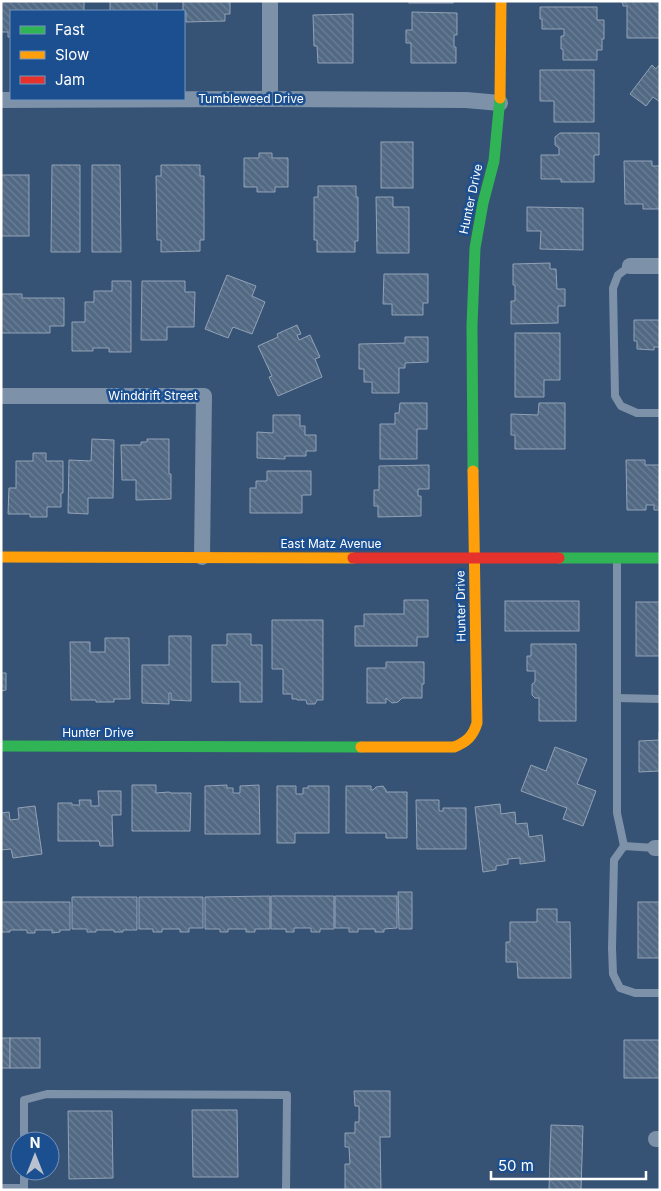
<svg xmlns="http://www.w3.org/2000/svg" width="661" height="1191" font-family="Inter,sans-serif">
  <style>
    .building { fill: url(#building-back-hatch); stroke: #92a2b6 }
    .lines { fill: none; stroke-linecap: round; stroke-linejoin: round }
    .lane { stroke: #7d92a8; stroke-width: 8 }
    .street { stroke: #7d92a8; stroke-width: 16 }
    .fast { stroke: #30b455; stroke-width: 11 }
    .slow { stroke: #ff9f0a; stroke-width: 11 }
    .jam { stroke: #e5322d; stroke-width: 11 }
    .labels { text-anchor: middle; stroke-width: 5; stroke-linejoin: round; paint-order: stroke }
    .street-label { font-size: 12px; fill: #fff; stroke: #1b4f8f }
  </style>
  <defs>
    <pattern id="building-back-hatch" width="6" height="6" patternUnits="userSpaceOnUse" patternTransform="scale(1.25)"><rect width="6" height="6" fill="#526984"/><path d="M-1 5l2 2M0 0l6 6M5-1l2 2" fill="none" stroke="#6c8096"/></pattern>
  </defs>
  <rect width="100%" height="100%" fill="#365274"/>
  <g class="building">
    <path d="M1,1H84V11H11V37H8V32H1Z"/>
    <rect x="110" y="1" width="47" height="10"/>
    <path d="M183,1H230V14H225V21L186,22V12L183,11Z"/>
    <rect x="409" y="1" width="44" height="2"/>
    <path d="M660,1V38H627V6H623V4L621,1Z"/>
    <path d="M540,7H597V20H604V39H602V50H597V60H563V49H561V36H564V29H542V19H540Z"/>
    <path d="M412,12L457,13V35H454V47H456V63H411V43H406V30H412Z"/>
    <path d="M353,14V63H318L317,46H314L313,15Z"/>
    <path d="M660,64V102L653,97L646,106L630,94L652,65L656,69Z"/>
    <path d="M540,70H594V122H554V101H540Z"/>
    <path d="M560,133H599V155H594V182H561V179H541V155H559V148L555,145V137Z"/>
    <rect x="381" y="142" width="32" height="46"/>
    <path d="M259,153H272V158H288V187H275V192H257V187H244V158H259Z"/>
    <path d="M624,161H652V166H660V209H643V204H625Z"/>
    <path d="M52,165H80V252H51Z"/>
    <path d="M92,165H120L121,252H92Z"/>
    <path d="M161,165H200V176H204V240H200V251L161,252V240H157L156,176H161Z"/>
    <rect x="1" y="175" width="28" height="61"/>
    <path d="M318,186H356V197H358V241H355V252H317V240H314V197H318Z"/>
    <path d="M376,197H393V207H409V253H377Z"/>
    <path d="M527,207L583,208V250L540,249L541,231H527Z"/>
    <path d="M550,263V269H556L557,289H565V306H558V323L511,324V301H515V285H513V264Z"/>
    <path d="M384,274H428V303H423V315H392V304H383Z"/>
    <path d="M227,275L256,286L252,296L265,302L252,334L233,327L228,338L205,329Z"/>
    <path d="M112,281H131V352H109V348H93V351H72V322H85V302H94V291H112Z"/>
    <path d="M142,281H185V292H195L194,327H167V340H141Z"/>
    <path d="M1,294H22V298H64V326H50V333H1Z"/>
    <path d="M634,320H660V347H654V350L637,349V341H634Z"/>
    <path d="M297,325L301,334L297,335L299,340L310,335L320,357L315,359L322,377L278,396L269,377L272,376L258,346L278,337L277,334Z"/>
    <path d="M515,333H560V380H544V397H515Z"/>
    <path d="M405,337H428V362L405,363V368H399V393H372V382H364V369H359V344L405,343Z"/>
    <path d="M400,403H427V429H417V459H380V424H395V413H399Z"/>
    <path d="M539,403H565V449H515V435H511V414L538,415Z"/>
    <path d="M273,415H300V426H305V435H316V451H306V456H285V459L257,458V432L273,433Z"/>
    <path d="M92,439L114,440L113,498H88V514L68,513L69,460L91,461Z"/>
    <path d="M147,439H169V474H171V499L136,500V480H122L121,445H141V442H147Z"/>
    <path d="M33,453H46V461H63V493H61V507H47V517H30V514H8L9,488H16V461H33Z"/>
    <path d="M626,460H645V465H660V510H654V505H646V510H627Z"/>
    <path d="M429,465V489H418V496H421V516L378,517V506H374V490H379V466Z"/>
    <path d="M267,471H311V495H302V513H250V488H256V481H267Z"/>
    <path d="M404,600H428V637H417V646H355V626H364V614H404Z"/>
    <rect x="505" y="601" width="74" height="30"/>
    <rect x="636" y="602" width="24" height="54"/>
    <path d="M272,620H323V700H317L315,704H307L306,700H297V699H292V694H283V669H272Z"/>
    <path d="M227,634H251V645H262V702H240V682H212V645H227Z"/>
    <path d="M169,636H191V701L171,700V693H169V704L142,703V665H169Z"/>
    <path d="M105,638H129L130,699H114V702H96V700H71L70,642H90V652H105Z"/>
    <path d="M531,644H576V721H539V698H535L532,695V684L535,682V671H527V656H531Z"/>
    <path d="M386,662H424V684H422V698H402L398,702L392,703L386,698V703H367V668H386Z"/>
    <path d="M1,673H6V690L1,691Z"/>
    <path d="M659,732H660V771L639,772V741L659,740Z"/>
    <path d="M555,747L587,759L577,784L596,791L583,826L563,819L567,808L521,791L531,765L546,771Z"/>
    <path d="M132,785H156V793L169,792L171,793H191L190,831H132Z"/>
    <path d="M227,785V788H233V793H240V786L259,785L260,834H205V786Z"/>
    <path d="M277,786H296V794H303V788H308V786H329V833H295V843H277Z"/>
    <path d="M346,786H371V790H373L376,787L383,786L386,790V792H407V838H386V833H346Z"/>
    <path d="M98,791H121V815H112L113,846H100L99,841H58V803H72V805H80L79,800H91V806H99Z"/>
    <path d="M416,800H439V811H443V808H466V849H417Z"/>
    <path d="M500,804L501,814L515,812L516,824L527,823L529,837L542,835L545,861L520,864V858L508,859V864L496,866V870L483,872L475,807Z"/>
    <path d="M35,806L42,854L13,858L11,849L1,850V813L9,812L10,820L19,819L18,808Z"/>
    <path d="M398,892H412V929H399Z"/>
    <path d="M270,896V929H255V932H246V929H228V932H220V929H205V897Z"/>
    <path d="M271,896H334V929H320V932H311V928H294V932H286V929H271Z"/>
    <path d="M335,896H397V928L384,929V932H375V929H358V932H349V928H335Z"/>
    <path d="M72,897H137V930H123V932H114V930H96V932H87V929H72Z"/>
    <path d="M139,897H203V928H189V932H180V929H162V932H153V929H139Z"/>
    <path d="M1,902H70V930H60V932L52,933V930H35V933H27V930H10V932H2V930H1Z"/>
    <rect x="638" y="902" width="22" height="56"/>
    <path d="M537,909H557V922H570L571,978H518L517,962H506V942H510V922H537Z"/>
    <rect x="1" y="1038" width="9" height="30"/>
    <rect x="10" y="1038" width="30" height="30"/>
    <path d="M624,1040H660V1082V1078H624Z"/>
    <path d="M354,1091H390V1137H380L381,1190H345V1164H350L349,1147H345V1133H355V1122H359V1106H355Z"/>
    <path d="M192,1110H237L238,1177H193Z"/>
    <path d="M68,1111H112L113,1178L69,1179Z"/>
    <path d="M551,1125L583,1126L581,1190H549Z"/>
  </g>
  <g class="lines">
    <g class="lane">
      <path d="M630,266L618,275L613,288L615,396L621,406L637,413H660"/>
      <path d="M617,561V813L624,846"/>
      <path d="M617,698L660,699"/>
      <path d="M655,848L624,846L614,860L612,948L613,974L620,988L635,993H660"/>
      <path d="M24,1141V1100L47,1094L287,1095L286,1190"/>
      <path d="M1,1188H24"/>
      <path d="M24,1190V1171"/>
    </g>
    <g class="street">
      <path d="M270,99V1"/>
      <path d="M1,100L270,99L466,100L500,103"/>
      <path d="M630,266H660"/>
      <path d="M1,396H204L202,557"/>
      <path d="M655,848H660"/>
      <path d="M656,1139H660"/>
    </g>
    <g class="fast">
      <path d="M473,471L472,326L475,248L483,203L494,161L500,98"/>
      <path d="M559,558H660"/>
      <path d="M1,746L361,747"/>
    </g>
    <g class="slow">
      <path d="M500,98L501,1"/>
      <path d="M1,557L353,558"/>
      <path d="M361,747H454C467,742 473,736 477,723L473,471"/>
    </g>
    <path class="jam" d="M353,558H559"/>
  </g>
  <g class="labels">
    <g class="street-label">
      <text x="251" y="103">Tumbleweed Drive</text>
      <text transform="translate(471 199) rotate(-78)" y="4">Hunter Drive</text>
      <text x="153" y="400">Winddrift Street</text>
      <text x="331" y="548">East Matz Avenue</text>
      <text transform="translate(461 606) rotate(-91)" y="4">Hunter Drive</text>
      <text x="98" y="737">Hunter Drive</text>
    </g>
  </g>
  <rect width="661" height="1191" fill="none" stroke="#ffffff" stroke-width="5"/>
  <rect x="10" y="10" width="175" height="90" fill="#1b4f8f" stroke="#7695bc"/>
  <rect x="20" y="26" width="25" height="8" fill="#30b455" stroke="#7695bc"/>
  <text x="55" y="35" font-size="15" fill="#ffffff">Fast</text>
  <rect x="20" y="51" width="25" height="8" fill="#ff9f0a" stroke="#7695bc"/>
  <text x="55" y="60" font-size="15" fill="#ffffff">Slow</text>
  <rect x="20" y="76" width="25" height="8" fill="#e5322d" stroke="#7695bc"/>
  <text x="55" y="85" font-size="15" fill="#ffffff">Jam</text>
  <g transform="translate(35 1156)"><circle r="24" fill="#1b4f8f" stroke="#7695bc"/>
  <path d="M0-4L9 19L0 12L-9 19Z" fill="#b9c2ce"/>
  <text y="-8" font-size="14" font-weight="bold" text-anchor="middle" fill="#ffffff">N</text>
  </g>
  <path d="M491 1171v8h155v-8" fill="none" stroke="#ffffff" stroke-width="2.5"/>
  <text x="498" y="1171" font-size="15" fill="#ffffff" stroke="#1b4f8f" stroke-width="4" paint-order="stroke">50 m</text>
</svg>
